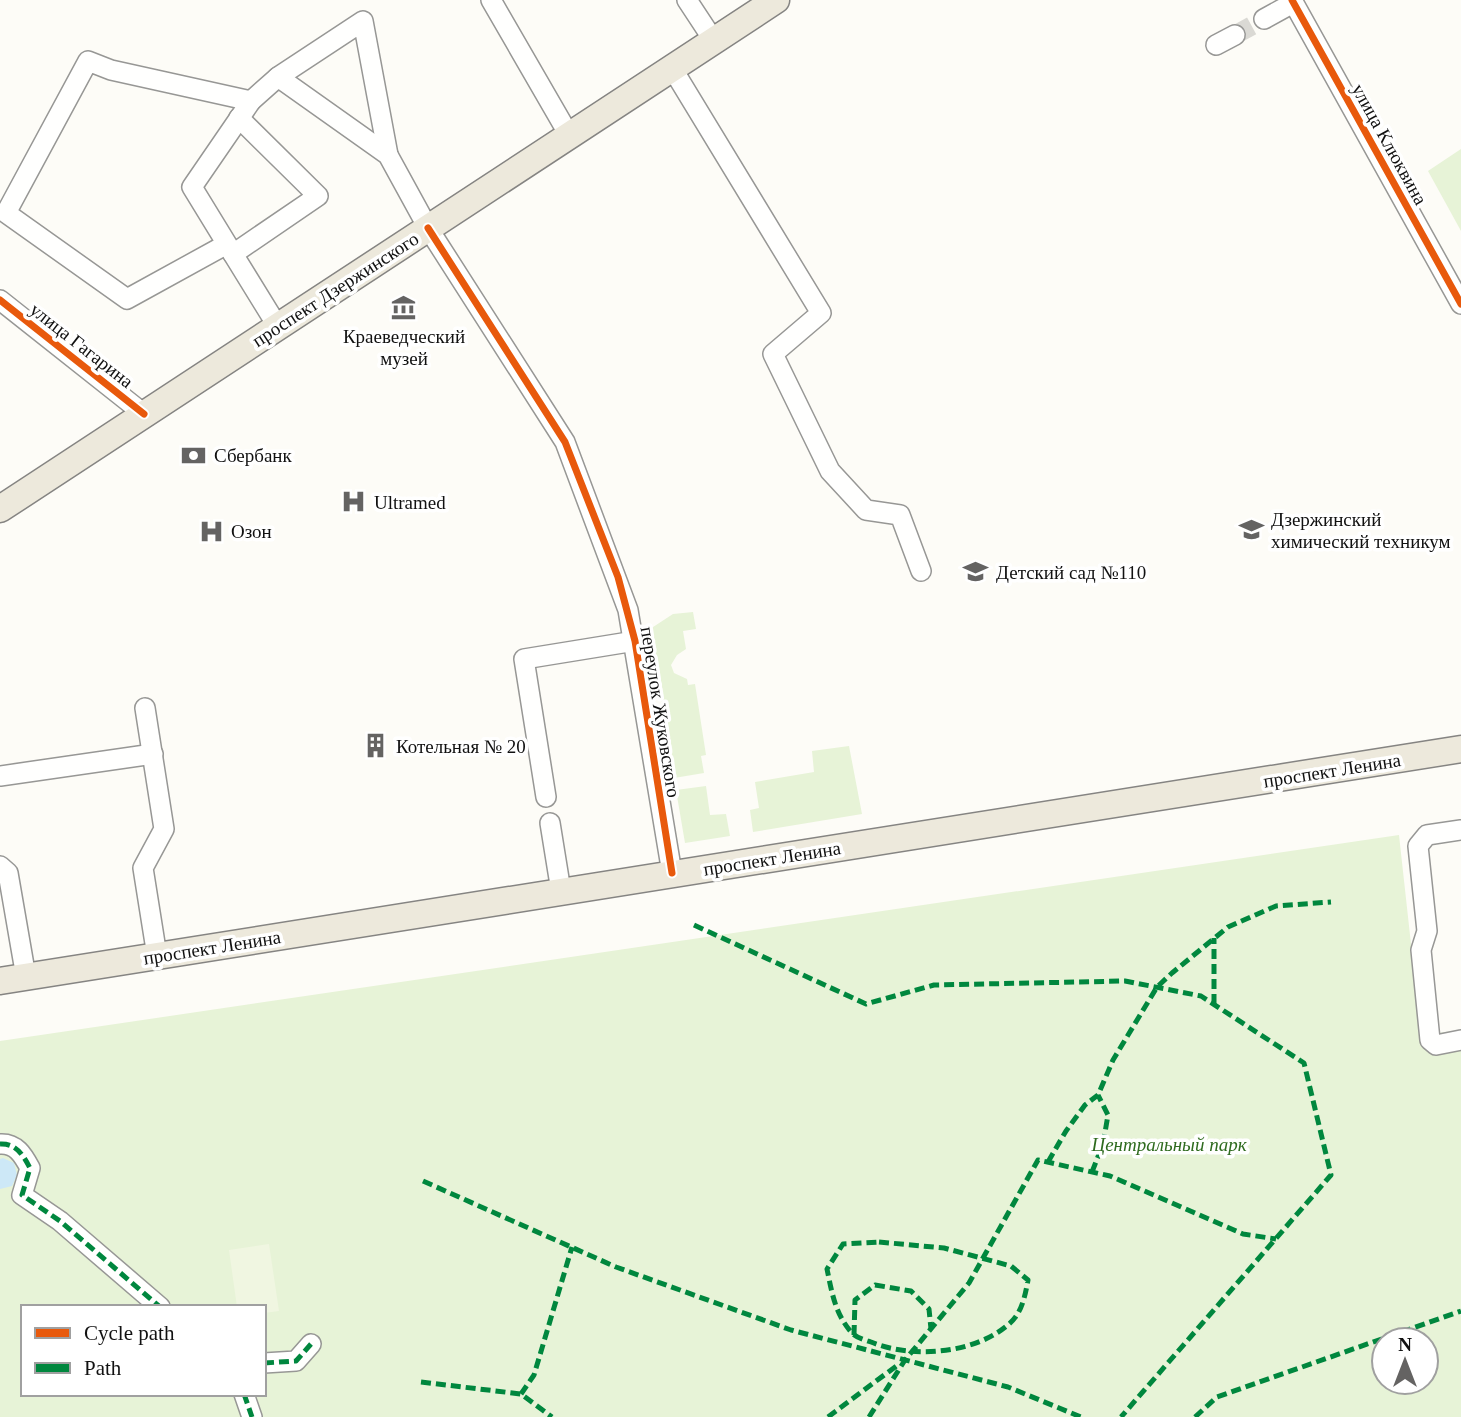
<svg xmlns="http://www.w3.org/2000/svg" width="1461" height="1417" font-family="'Times New Roman',serif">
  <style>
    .green { fill: #e7f3d7; fill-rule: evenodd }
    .pitch { fill: #f0f6e1 }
    .water { fill: #cde8f7 }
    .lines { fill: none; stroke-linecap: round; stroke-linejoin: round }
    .minor-tunnel { stroke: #dad9d4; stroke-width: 19; stroke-dasharray: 19 10; stroke-linecap: butt }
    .minor-casing { stroke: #979795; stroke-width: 22 }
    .major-casing { stroke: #858482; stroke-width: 29 }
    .minor { stroke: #fffffe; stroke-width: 19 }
    .major { stroke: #ede9dc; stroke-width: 26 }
    .quiet { stroke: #00873e; stroke-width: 5; stroke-dasharray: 10 5; stroke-linecap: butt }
    .cycleway-casing { stroke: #fff; stroke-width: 11 }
    .cycleway { stroke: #e8590c; stroke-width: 7 }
    .labels { text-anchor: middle; stroke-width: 7; stroke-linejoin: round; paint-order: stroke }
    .street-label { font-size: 19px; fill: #111; stroke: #fff }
    .poi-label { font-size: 19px; fill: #111; stroke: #fff; text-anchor: start }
    .park-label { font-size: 19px; font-style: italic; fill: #2f6b1f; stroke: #fff }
  </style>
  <rect width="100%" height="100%" fill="#fdfcf7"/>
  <g class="green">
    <path d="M1461,149V231L1428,171Z"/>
    <path d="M693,612L696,629L683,631L686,649L677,655L671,665L674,673L687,679L688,685L695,684L706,755L701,756L704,773L674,778L650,629L673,614Z"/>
    <path d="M849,746L862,814L753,832L750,810L759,808L755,782L814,772L812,751Z"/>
    <path d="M706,786L710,815L726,814L730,836L685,843L676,790Z"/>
    <path d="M1399,835L1421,1035L1461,1030V1417H0V1041ZM23,1307H264V1394H23ZM1384,1340H1426V1382H1384Z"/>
  </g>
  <path class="pitch" d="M269,1244L279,1311L264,1313V1307H237L229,1250Z"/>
  <path class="water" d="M3,1158L14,1163L17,1175L12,1186L0,1189V1159Z"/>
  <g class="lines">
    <path class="minor-tunnel" d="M1235,35L1264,19"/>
    <defs>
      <g id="minor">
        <path d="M491,0L569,135"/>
        <path d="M687,0L714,41"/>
        <path d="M1292,0L1461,304"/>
        <path d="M1264,19L1293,3"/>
        <path d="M1216,45L1235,35"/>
        <path d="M672,68L821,313L773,354L830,471L866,510L900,515L921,571"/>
        <path d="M278,77L363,21L388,155"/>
        <path d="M251,101L278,77L388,155L428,228L565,442L628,610L672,873"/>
        <path d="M227,244L127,299L6,213L88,61L111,70L251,101L192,187L233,254L278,327"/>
        <path d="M233,254L318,196L239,118"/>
        <path d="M0,300L144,414"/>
        <path d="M145,708L164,829L143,868L157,956"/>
        <path d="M0,776L153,754"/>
        <path d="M546,797L524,659L635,641"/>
        <path d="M550,823L561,891"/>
        <path d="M1461,830L1427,835L1418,846L1427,931L1421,950L1430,1040L1436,1045L1461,1040"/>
        <path d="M0,866L8,873L26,977"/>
        <path d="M0,1144C16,1143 23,1155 30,1168L22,1195L60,1221L160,1307"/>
        <path d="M264,1363L296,1361L311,1344"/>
        <path d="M244,1394L252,1417"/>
      </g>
      <g id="major">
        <path d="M0,509L776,0"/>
        <path d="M0,981L1461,749"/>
      </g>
    </defs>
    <use href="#minor" class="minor-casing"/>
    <use href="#major" class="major-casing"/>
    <use href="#minor" class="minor"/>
    <use href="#major" class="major"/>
    <g class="quiet">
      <path d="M694,925L866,1004L934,985L1125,981L1201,996L1304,1063L1331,1175L1121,1417"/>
      <path d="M1214,1004V938"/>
      <path d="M0,1144C16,1143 23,1155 30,1168L22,1195L60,1221L160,1307"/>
      <path d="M1048,1162L1066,1131L1085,1105L1098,1095L1113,1060L1157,987L1172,973L1228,927L1276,906L1331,902"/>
      <path d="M1092,1172L1103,1144L1108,1115L1098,1095"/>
      <path d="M423,1181L616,1267L791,1330L1008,1387L1081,1417"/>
      <path d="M879,1242L944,1248L1011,1266L1028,1280C1025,1296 1022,1313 1009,1324C975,1354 912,1359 871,1342C865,1340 857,1338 852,1333C835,1314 832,1293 827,1269L843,1244Z"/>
      <path d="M854,1335L855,1300L875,1285L911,1291L929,1309L931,1329"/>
      <path d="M264,1363L296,1361L311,1344"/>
      <path d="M421,1382L521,1394L552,1417"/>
      <path d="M244,1394L252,1417"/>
      <path d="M521,1394L534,1375L572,1247"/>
      <path d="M828,1417L899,1364"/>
      <path d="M869,1417L905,1360L969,1283L1038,1160L1110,1176L1243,1234L1276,1239"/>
      <path d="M1195,1417L1217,1397L1461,1311"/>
    </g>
    <defs>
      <g id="cycleway">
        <path d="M1292,0L1461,304"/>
        <path d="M428,228L565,442L618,577L635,641L672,873"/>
        <path d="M0,300L144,414"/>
      </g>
    </defs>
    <use href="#cycleway" class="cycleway-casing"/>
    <use href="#cycleway" class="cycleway"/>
  </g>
  <defs>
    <symbol id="museum-bare" viewBox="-9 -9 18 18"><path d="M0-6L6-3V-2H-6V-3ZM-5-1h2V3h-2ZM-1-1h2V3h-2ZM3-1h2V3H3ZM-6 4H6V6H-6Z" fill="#646362" stroke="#fff" stroke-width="2.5" paint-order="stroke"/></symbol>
    <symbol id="bank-bare" viewBox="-9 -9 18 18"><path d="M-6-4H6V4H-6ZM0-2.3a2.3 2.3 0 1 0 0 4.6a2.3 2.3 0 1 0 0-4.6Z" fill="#646362" stroke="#fff" stroke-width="2.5" paint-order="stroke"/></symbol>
    <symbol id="hospital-bare" viewBox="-9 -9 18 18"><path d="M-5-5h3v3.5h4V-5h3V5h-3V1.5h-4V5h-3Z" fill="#646362" stroke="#fff" stroke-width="2.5" paint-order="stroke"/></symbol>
    <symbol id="university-bare" viewBox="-9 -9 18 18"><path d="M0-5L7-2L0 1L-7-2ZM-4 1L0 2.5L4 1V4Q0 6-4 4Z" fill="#646362" stroke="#fff" stroke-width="2.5" paint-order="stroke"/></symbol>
    <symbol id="school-bare" viewBox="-9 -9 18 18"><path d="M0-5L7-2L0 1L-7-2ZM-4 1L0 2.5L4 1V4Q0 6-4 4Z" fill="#646362" stroke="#fff" stroke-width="2.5" paint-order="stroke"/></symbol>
    <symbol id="building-bare" viewBox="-9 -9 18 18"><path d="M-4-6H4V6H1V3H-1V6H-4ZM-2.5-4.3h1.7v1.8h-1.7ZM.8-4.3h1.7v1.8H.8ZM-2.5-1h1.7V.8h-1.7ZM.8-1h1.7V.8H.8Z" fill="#646362" stroke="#fff" stroke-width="2.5" paint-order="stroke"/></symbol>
  </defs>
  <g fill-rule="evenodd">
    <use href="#museum-bare" x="386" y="290" width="35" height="35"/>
    <use href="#bank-bare" x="176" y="438" width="35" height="35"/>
    <use href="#hospital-bare" x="336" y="484" width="35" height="35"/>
    <use href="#university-bare" x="1234" y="512" width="35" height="35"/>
    <use href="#hospital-bare" x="194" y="514" width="35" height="35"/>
    <use href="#school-bare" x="958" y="554" width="35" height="35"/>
    <use href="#building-bare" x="358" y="728" width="35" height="35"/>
  </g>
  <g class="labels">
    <g class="street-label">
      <text transform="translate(1390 144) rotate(61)" y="7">улица Клюквина</text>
      <text transform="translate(335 289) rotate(-33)" y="7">проспект Дзержинского</text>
      <text transform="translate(82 345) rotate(38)" y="7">улица Гагарина</text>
      <text transform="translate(661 712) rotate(81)" y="7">переулок Жуковского</text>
      <text transform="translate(1332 770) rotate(-9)" y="7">проспект Ленина</text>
      <text transform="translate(772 858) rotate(-9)" y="7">проспект Ленина</text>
      <text transform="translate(212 947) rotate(-9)" y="7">проспект Ленина</text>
    </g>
    <g class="poi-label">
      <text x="404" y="343" text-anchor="middle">Краеведческий<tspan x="404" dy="22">музей</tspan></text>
      <text x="214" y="462">Сбербанк</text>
      <text x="374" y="509">Ultramed</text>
      <text x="1271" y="526">Дзержинский<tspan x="1271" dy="22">химический техникум</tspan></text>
      <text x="231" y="538">Озон</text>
      <text x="996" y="579">Детский сад №110</text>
      <text x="396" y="753">Котельная № 20</text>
    </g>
    <g class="park-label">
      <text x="1169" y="1151">Центральный парк</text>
    </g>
  </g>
  <rect x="21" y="1305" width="245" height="91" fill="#ffffff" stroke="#a0a0a0" stroke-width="2"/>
  <rect x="35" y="1328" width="35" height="10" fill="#e8590c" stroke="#a0a0a0" stroke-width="2"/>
  <text x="84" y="1340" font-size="21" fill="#111111">Cycle path</text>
  <rect x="35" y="1363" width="35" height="10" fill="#00873e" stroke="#a0a0a0" stroke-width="2"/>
  <text x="84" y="1375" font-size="21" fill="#111111">Path</text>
  <g transform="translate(1405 1361)"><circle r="33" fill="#ffffff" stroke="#a0a0a0" stroke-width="2"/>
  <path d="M0-5L12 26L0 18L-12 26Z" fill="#646362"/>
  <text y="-10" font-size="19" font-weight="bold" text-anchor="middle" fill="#111111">N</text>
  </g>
</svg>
